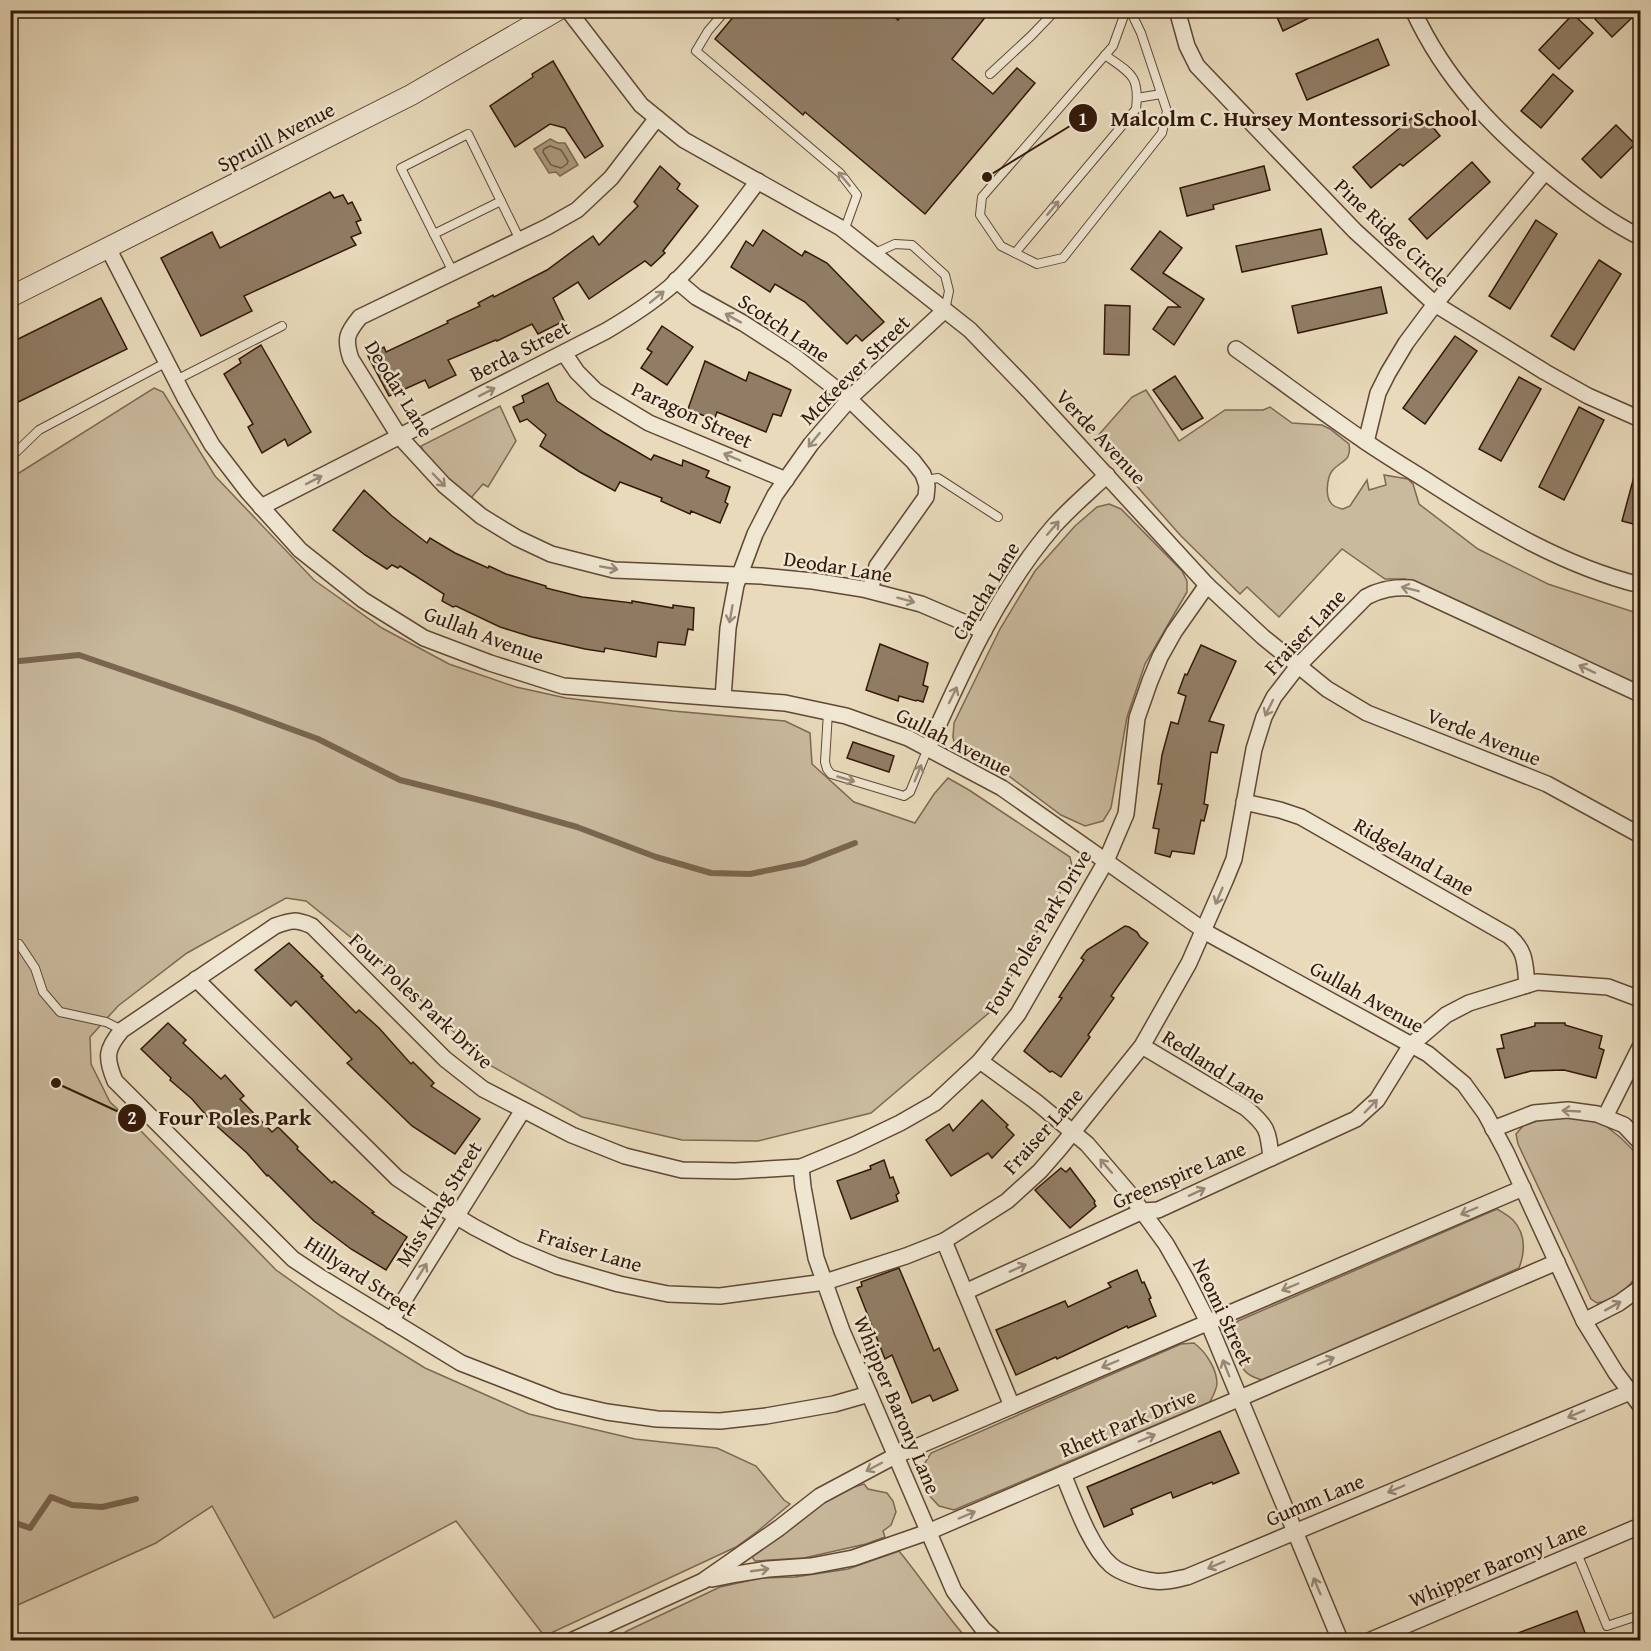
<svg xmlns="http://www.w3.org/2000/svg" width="1651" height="1651" font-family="'Gentium Book Plus',serif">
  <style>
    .green { fill: #c9b99d; stroke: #7e6852; stroke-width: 1.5 }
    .water { fill: #aa987e; stroke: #7a654f; stroke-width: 1.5 }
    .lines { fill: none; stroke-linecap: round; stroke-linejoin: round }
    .shore { stroke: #6e5843; stroke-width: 1.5 }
    .stream { stroke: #7a654f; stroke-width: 6 }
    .building { fill: #917d65; stroke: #321808; stroke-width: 1.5 }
    .service-casing { stroke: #604835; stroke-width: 10 }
    .minor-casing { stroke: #604835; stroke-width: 18 }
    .tertiary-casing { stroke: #604835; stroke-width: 22 }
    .service { stroke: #f0e7d3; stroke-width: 8 }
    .minor { stroke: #f0e7d3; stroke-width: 15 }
    .tertiary { stroke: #f0e7d3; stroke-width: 20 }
    .oneway { stroke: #9a8a78 }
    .labels { text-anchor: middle; stroke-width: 5; stroke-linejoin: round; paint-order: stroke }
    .street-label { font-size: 21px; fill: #321808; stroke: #f0e7d3 }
    .leader { fill: none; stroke: #321808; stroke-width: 2 }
    .callout-dot { fill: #321808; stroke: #f0e7d3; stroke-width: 2 }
    .mark-label { font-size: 18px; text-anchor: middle; font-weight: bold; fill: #fff }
    .callout-label { font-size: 22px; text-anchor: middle; font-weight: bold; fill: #321808; stroke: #f0e7d3; stroke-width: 5; stroke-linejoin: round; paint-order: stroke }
  </style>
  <rect width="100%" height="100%" fill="#e8dabb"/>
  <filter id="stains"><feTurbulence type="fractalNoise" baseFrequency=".00333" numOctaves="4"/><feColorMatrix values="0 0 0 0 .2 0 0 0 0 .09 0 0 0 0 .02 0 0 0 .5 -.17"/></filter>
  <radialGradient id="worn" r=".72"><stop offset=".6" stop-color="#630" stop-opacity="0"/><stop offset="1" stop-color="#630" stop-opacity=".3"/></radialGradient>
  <g class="green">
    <path d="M154,388L163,392L215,476L314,580L382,628L449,664L516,687L566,698L673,711L785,721L810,733L812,764L854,802L915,823L934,794L948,778L969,790L1070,857L1073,871L990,1012L871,1113L758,1141L682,1140L582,1117L486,1063L380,961L306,901L286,898L187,953L118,1006L90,1037L91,1064L110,1102L142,1132L276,1270L341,1316L425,1368L529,1414L635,1439L717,1448L756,1466L784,1500L790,1504L758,1531L736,1547L551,1633H542L456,1521L274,1618L212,1506L156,1543L11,1608V478Z"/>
    <path d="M1146,390L1179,441L1225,410H1263L1270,407L1292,423L1322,425L1330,429L1349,444C1352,462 1341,460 1332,471C1327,478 1325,496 1331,503C1333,507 1339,508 1343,509L1350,506L1367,480L1369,490L1386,485L1384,475L1408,479L1413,484L1419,504L1478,549L1548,584L1640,614V687L1405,579H1385L1342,549L1279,617L1247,587L1240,594L1181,536L1095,439L1132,397Z"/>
    <path d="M500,406L516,441L488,487L483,484L471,498L465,497C453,484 427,462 421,446Z"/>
    <path d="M1109,504L1121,509L1182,571L1187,581V592L1145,664L1127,717L1111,808L1103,821L1085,826L1061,815L998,768L955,746L953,737L954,723L1000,629L1035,571L1075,526L1097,507Z"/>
    <path d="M1548,1117H1576L1602,1123L1621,1138L1640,1157V1271C1628,1289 1618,1299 1597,1303L1591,1299L1518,1144L1516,1134L1523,1126Z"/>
    <path d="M1497,1209C1502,1212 1509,1216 1513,1220C1526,1234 1525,1252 1519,1268L1262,1380C1255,1378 1249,1376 1245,1371C1237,1362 1227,1340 1232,1329C1234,1326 1236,1323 1238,1321Z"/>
    <path d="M1194,1343C1206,1352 1217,1369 1217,1384C1216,1391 1213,1396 1210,1402L954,1510L939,1506L924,1490L921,1469L931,1453L1181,1344Z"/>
    <path d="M864,1484L868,1489L887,1493L893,1501L896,1512L891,1525L883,1531L885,1537L866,1544L804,1558L755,1561L752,1557L791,1525L841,1491Z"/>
    <path d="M899,1551C923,1580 943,1612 968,1640H613L627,1631L720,1587L761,1578L795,1577L848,1569Z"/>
  </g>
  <path class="water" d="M550,139L558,143H565L578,165L560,176L556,172L549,173L534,149Z"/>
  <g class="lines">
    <path class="shore" d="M550,146L561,150L568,161L567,164L561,168L551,165L543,152L544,149Z"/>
    <g class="stream">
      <path d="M10,662L79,655L239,710L318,739L400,780L495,804L577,827L656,857L711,873L750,874L804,863L855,843"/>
      <path d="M10,1521L30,1528L51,1497L72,1505L102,1507L136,1499"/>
    </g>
  </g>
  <g class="building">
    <path d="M739,10H887L898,20L905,10H991L952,59L993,94L1017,68L1035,83L925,214L805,112L803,115L715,39Z"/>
    <path d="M1274,10H1325L1283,31Z"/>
    <path d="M1603,10H1640L1612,37L1595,19Z"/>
    <path d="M1573,14L1593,33L1559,69L1539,50Z"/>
    <path d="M1378,39L1389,65L1307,100L1296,74Z"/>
    <path d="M553,61L603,146L585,158L565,128L550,124L515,147L490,106L533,77L532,74Z"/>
    <path d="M1553,74L1573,91L1541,128L1521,111Z"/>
    <path d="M1420,111L1440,136L1403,166L1400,164L1371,188L1353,167Z"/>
    <path d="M1616,125L1635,144L1601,178L1582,159Z"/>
    <path d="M1472,162L1490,182L1427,239L1409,219Z"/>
    <path d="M660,166L680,184L677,189L698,206L663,251L665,253L651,266L645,261L589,299L578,282L553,298L564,321L538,334L532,324L497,341L496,340L448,360L456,375L429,388L425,380L389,396L368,356L384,347L386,352L448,323L447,321L480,306L478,303L493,295L494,297L547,270L593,236L599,245L638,206L634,202Z"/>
    <path d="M1264,166L1270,190L1213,205L1214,209L1187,216L1180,188Z"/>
    <path d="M330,192L334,198L343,195L348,204L352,202L361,220L356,222L361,233L351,237L356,245L244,296L252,311L201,336L161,258L212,232L220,248Z"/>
    <path d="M1536,220L1557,234L1510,309L1489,296Z"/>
    <path d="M1321,229L1327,254L1242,272L1236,246Z"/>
    <path d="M763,230L802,256L805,251L827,263L884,322L862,341L856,335L847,344L805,302L775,284L770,292L731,267L746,241L753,246Z"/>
    <path d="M1160,231L1182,248L1163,273L1204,299L1174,345L1153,329L1168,307H1180L1131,269Z"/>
    <path d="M1599,260L1621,274L1574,350L1551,336Z"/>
    <path d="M1381,287L1387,313L1298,333L1292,306Z"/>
    <path d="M101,298L127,349L10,406V343Z"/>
    <path d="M1105,305L1130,306L1129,355L1104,354Z"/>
    <path d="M662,326L693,347L667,385L641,368L652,352L647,349Z"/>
    <path d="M1455,336L1477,351L1425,424L1403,408Z"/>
    <path d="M261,345L311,432L288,446L285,439L262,453L248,427L253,424L224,374L241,363L239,359Z"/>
    <path d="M705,361L746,381L749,372L791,390L781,416L773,414L766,432L717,412L714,420L688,409Z"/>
    <path d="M1175,376L1203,418L1182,430L1153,390Z"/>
    <path d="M1519,377L1541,389L1501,461L1479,449Z"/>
    <path d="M548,383L557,401L605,433L651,460L654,455L682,466L683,460L709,471L706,477L730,487L725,502L728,504L720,523L691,511L690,514L661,501L662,498L620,482L615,491L580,472L540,446L546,435L527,419L520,422L513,407L524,402L522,396Z"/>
    <path d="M1579,407L1604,420L1564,500L1539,487Z"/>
    <path d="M1635,473L1641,474V526L1622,521Z"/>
    <path d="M364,490L392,516L427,543L430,538L455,553L488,568L489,566L506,574L546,586V588L582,597L632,603V601L673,608V605L694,608L693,630L688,629L685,645L658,642L656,657L605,648L604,652L585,649L532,637L500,627L456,606L453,607L442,601L444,594L400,566L398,568L392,565L387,569L365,555L333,530Z"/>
    <path d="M880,644L928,663L923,685L928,687L923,702L917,700L916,701L899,696L898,701L866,690Z"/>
    <path d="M1201,645L1236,661L1209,721L1224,725L1217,753L1211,752L1204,804L1208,805L1204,821L1201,820L1194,854L1172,851L1170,857L1155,853L1159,829L1153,828L1162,784H1158L1162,755L1171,722L1178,724L1186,696L1178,693L1185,674L1187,675Z"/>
    <path d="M853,742L894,756L889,772L847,758Z"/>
    <path d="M1125,926L1129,927L1137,932L1140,937L1148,943L1111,996L1114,998L1088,1035L1090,1037L1061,1077L1052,1071L1050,1072L1024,1051L1062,998L1059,997L1084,960L1081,958L1087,950Z"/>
    <path d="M289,943L323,976L321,977L356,1013L359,1010L379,1028L411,1064L413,1062L434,1083L431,1086L480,1119L455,1154L412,1126L347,1063L352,1059L296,1001L291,1006L255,970Z"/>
    <path d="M168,1023L186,1040L183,1043L221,1079L225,1075L244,1096L240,1099L272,1132L278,1127L298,1147L297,1149L332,1183L334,1181L374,1212L372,1213L407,1237L386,1270L351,1249L314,1221L268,1175L267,1176L247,1153L211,1121L192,1099L170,1080L171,1078L141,1049Z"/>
    <path d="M1535,1023H1565V1025L1602,1036L1599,1048L1604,1050L1596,1078L1564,1070L1531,1071L1505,1078L1497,1049L1504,1048L1501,1035L1535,1026Z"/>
    <path d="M982,1100L1008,1125L1006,1127L1014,1135L992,1158L988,1153L951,1176L926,1140L949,1124L953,1131Z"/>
    <path d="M884,1160L890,1178L893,1177L899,1193L896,1195L898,1201L851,1219L837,1181L871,1169L870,1166Z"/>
    <path d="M1061,1168L1066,1172L1070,1168L1095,1201L1094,1203L1096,1206L1070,1228L1035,1190Z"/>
    <path d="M899,1268L934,1351L939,1348L958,1390L933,1401L930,1395L912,1403L892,1355L885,1359L857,1288L862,1286L861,1282Z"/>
    <path d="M1137,1270L1142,1283L1144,1282L1151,1298L1149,1299L1156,1316L1128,1328L1127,1326L1074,1351L1057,1359L1056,1357L1016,1375L996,1330L1065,1301L1068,1307L1111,1287L1108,1283Z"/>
    <path d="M1220,1431L1239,1473L1213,1484L1212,1482L1173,1498L1171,1492L1131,1509L1133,1514L1104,1527L1087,1487Z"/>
    <path d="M1577,1611L1588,1641H1502V1639Z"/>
  </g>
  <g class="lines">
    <defs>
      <g id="service">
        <path d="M726,10L708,31L696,51L840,173L857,195L844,231"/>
        <path d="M1126,10L1113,46L982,197L980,215L1001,246L1037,264L1063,258L1162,133L1167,111L1141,33L1130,10"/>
        <path d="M990,74L1031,36L1056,10"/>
        <path d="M1137,98L1161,94"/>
        <path d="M434,234L501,201"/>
        <path d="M1015,253L1136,109C1140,75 1130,73 1105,55"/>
        <path d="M873,254L895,244L912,245L945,275L949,291L945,310"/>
        <path d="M453,272L401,168L468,134L520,240"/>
        <path d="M176,380L282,326"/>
        <path d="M10,458L39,430L167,362"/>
        <path d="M925,480L938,478L998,517"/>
        <path d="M828,712L825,762L827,769L831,774L904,796L910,792L928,748"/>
        <path d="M19,944L35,968L43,992L60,1012L106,1022L122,1030"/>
        <path d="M1577,1553L1607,1626L1640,1615"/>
      </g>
      <g id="minor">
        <path d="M568,10L641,105L684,140L841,228L970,330L1029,391L1207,585L1263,637L1327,689L1367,713L1547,784L1640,835"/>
        <path d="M1177,10L1187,46L1197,66L1355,231L1435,304L1545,372L1588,396L1640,419"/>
        <path d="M1413,10C1445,80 1495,131 1553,178C1581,201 1608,221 1640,237"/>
        <path d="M657,118L611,178L577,210L547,227L360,317C347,333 344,338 351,359L399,436L444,485L481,516L517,538L551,554L614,570L761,576L813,581L863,589L921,604L984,631"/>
        <path d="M108,248L185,398L212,445L248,492L300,550L363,600L424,638L490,663L563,686L785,703L846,716L908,738L1002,788L1209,934L1428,1054L1464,1084L1485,1113L1506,1152L1584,1321L1616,1373L1640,1405"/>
        <path d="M676,280L696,297L743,323L794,356L849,399L913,461L923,474L927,486L926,497L877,566L870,590"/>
        <path d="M1236,349C1280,380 1322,412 1366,442C1388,457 1410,470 1432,484C1497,526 1564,566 1640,585"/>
        <path d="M564,353L577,372L596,391L649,423L786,480"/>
        <path d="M1366,442L1378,393L1388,373L1406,343L1435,304L1545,172"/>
        <path d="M261,507L606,331C628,318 650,304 670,287C703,256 731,217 758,181"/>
        <path d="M723,698L728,628L736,585L755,534L775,495L811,444L854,394L945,310"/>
        <path d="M928,748C963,670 998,591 1054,526C1070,508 1089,492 1107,475"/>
        <path d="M1244,802L1280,810L1301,817L1509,936C1526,951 1525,963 1527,985"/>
        <path d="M196,979L397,1178L431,1201L474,1227L516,1249L557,1266L619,1284L668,1294L720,1296L825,1282L906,1256L944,1241L1007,1201L1040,1171L1060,1148L1142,1046L1189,963L1225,881L1234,859L1254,749L1264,717L1274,697L1298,666L1366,597C1381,589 1394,587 1411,588L1640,694"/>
        <path d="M1142,1046L1246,1108C1268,1127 1268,1130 1271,1158"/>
        <path d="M980,1061L1035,1101L1087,1144L1129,1193L1166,1244L1186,1279L1208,1322L1340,1640"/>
        <path d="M1605,1117L1640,1047"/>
        <path d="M1493,1129L1534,1113L1568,1110L1597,1114L1624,1125L1640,1142"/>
        <path d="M801,1167L803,1187L816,1258L842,1331L954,1591L983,1629L995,1640"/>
        <path d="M944,1241L1012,1406"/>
        <path d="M965,1292L1143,1211L1158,1210L1356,1119L1377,1100L1411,1045L1446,1015L1469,1003L1537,982L1608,987L1640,999"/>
        <path d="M391,1321L523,1110"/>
        <path d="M1584,1321L1619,1303L1640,1288"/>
        <path d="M869,1394L834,1404L766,1416L720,1421L657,1419L607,1412L559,1401L461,1363L320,1277L293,1259L115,1081C105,1057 106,1049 122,1030L275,926C291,920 296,919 312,926L445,1059L483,1089L572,1135L625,1156L682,1170L735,1171L801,1167L854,1145L900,1123L935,1103L980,1061L1018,1014L1106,861L1126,814L1137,718L1150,681L1160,657L1174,632L1207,585"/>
        <path d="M1063,1474C1074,1500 1090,1547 1111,1565C1120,1573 1142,1580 1154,1581C1164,1583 1177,1579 1187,1577L1630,1392"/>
        <path d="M712,1579L737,1574L768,1569L811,1566L853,1558L928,1532L1557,1262"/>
        <path d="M573,1640L703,1581L779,1528L820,1496L895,1456L1523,1188"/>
        <path d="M1371,1640L1640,1526"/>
      </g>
      <path id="tertiary" d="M10,297L411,95L558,10"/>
    </defs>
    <use href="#service" class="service-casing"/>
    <use href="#minor" class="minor-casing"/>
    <use href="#tertiary" class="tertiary-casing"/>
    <use href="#service" class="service"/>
    <use href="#minor" class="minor"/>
    <use href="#tertiary" class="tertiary"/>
  </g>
  <defs><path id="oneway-shaft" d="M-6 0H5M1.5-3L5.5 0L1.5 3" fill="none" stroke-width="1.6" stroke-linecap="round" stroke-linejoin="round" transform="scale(1.5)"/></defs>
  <g class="oneway">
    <use href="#oneway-shaft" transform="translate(844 179) rotate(-130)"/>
    <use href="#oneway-shaft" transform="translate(1053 208) rotate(-50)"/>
    <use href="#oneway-shaft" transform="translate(657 297) rotate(-39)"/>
    <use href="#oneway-shaft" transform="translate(733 318) rotate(-151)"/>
    <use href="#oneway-shaft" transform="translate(487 392) rotate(-27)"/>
    <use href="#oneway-shaft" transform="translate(814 440) rotate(129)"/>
    <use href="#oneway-shaft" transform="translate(732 457) rotate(-157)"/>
    <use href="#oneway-shaft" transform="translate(314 480) rotate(-27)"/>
    <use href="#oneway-shaft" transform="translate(439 480) rotate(46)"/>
    <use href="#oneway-shaft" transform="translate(1053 528) rotate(-49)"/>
    <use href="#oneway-shaft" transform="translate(609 568) rotate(10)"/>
    <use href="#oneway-shaft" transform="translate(1410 589) rotate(-166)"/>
    <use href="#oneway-shaft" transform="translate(906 600) rotate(15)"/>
    <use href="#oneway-shaft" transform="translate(731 614) rotate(100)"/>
    <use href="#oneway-shaft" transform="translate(1587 669) rotate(-155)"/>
    <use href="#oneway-shaft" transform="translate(953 695) rotate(-64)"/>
    <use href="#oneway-shaft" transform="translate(1269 708) rotate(116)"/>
    <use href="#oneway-shaft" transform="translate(918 773) rotate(-68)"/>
    <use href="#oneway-shaft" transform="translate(846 779) rotate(16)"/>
    <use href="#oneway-shaft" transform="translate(1219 896) rotate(113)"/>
    <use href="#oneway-shaft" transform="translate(1371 1106) rotate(-46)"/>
    <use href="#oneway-shaft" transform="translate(1571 1111) rotate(-177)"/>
    <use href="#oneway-shaft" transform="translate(1106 1166) rotate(-131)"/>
    <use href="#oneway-shaft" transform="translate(1197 1192) rotate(-25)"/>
    <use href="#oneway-shaft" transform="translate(1469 1211) rotate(157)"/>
    <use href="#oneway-shaft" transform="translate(1018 1268) rotate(-24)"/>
    <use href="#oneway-shaft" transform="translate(422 1271) rotate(-58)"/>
    <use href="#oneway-shaft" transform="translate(1290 1287) rotate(157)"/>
    <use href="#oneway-shaft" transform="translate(1613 1306) rotate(-29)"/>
    <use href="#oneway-shaft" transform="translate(1326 1361) rotate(-23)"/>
    <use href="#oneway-shaft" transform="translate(1110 1364) rotate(157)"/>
    <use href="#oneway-shaft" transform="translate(1226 1368) rotate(-112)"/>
    <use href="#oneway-shaft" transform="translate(1576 1414) rotate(157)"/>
    <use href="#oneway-shaft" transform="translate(1147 1438) rotate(-23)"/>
    <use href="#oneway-shaft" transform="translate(874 1467) rotate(152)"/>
    <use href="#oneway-shaft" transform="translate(1396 1489) rotate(157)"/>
    <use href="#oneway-shaft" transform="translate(967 1515) rotate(-23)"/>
    <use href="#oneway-shaft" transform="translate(1216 1565) rotate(157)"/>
    <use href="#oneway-shaft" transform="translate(760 1570) rotate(-8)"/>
    <use href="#oneway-shaft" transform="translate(1317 1586) rotate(-113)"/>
  </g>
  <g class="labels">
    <g class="street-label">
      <text transform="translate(276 137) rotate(-27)" y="7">Spruill Avenue</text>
      <text transform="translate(1392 233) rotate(43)" y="7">Pine Ridge Circle</text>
      <text transform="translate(784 328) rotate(34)" y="7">Scotch Lane</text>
      <text transform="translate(520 351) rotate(-27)" y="7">Berda Street</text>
      <text transform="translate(855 370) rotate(-45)" y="7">McKeever Street</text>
      <text transform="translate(399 389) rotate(58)" y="7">Deodar Lane</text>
      <text transform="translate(692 415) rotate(25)" y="7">Paragon Street</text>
      <text transform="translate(1101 437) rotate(47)" y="7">Verde Avenue</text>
      <text transform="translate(838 567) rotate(9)" y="7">Deodar Lane</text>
      <text transform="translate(986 591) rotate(-59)" y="7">Cancha Lane</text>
      <text transform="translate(1305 632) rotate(-47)" y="7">Fraiser Lane</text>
      <text transform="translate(484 635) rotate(21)" y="7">Gullah Avenue</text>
      <text transform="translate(1484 737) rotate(22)" y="7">Verde Avenue</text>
      <text transform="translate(954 742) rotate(27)" y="7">Gullah Avenue</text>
      <text transform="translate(1414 857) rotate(30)" y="7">Ridgeland Lane</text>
      <text transform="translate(1038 932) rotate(-59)" y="7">Four Poles Park Drive</text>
      <text transform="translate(1367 997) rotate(29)" y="7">Gullah Avenue</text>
      <text transform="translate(421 1001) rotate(43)" y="7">Four Poles Park Drive</text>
      <text transform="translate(1214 1067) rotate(33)" y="7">Redland Lane</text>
      <text transform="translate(1043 1131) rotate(-48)" y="7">Fraiser Lane</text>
      <text transform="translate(1179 1175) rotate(-23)" y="7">Greenspire Lane</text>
      <text transform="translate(439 1204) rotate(-58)" y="7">Miss King Street</text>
      <text transform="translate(590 1250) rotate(17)" y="7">Fraiser Lane</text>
      <text transform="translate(361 1276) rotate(33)" y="7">Hillyard Street</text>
      <text transform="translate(1223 1312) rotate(65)" y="7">Neomi Street</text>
      <text transform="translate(897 1405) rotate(67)" y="7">Whipper Barony Lane</text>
      <text transform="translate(1128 1423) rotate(-23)" y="7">Rhett Park Drive</text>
      <text transform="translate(1315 1500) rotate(-23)" y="7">Gumm Lane</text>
      <text transform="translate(1498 1564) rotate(-23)" y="7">Whipper Barony Lane</text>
    </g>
  </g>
  <path class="leader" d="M987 177L1083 118M56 1083L132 1118"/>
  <g class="callout-dot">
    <circle cx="987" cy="177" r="6"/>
    <circle cx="56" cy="1083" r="6"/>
    <circle cx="1083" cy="118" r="15"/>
    <circle cx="132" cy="1118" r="15"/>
  </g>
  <g class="mark-label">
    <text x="1083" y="125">1</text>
    <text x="132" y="1124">2</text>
  </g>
  <g class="callout-label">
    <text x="1294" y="126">Malcolm C. Hursey Montessori School</text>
    <text x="235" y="1125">Four Poles Park</text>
  </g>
  <rect width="1651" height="1651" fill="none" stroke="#e8dabb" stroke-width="36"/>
  <rect x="12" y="12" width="1627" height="1627" fill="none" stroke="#321808" stroke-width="3"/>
  <rect x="18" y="18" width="1615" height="1615" fill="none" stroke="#321808" stroke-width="1.5"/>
  <rect width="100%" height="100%" filter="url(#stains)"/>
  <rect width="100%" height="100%" fill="url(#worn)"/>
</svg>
